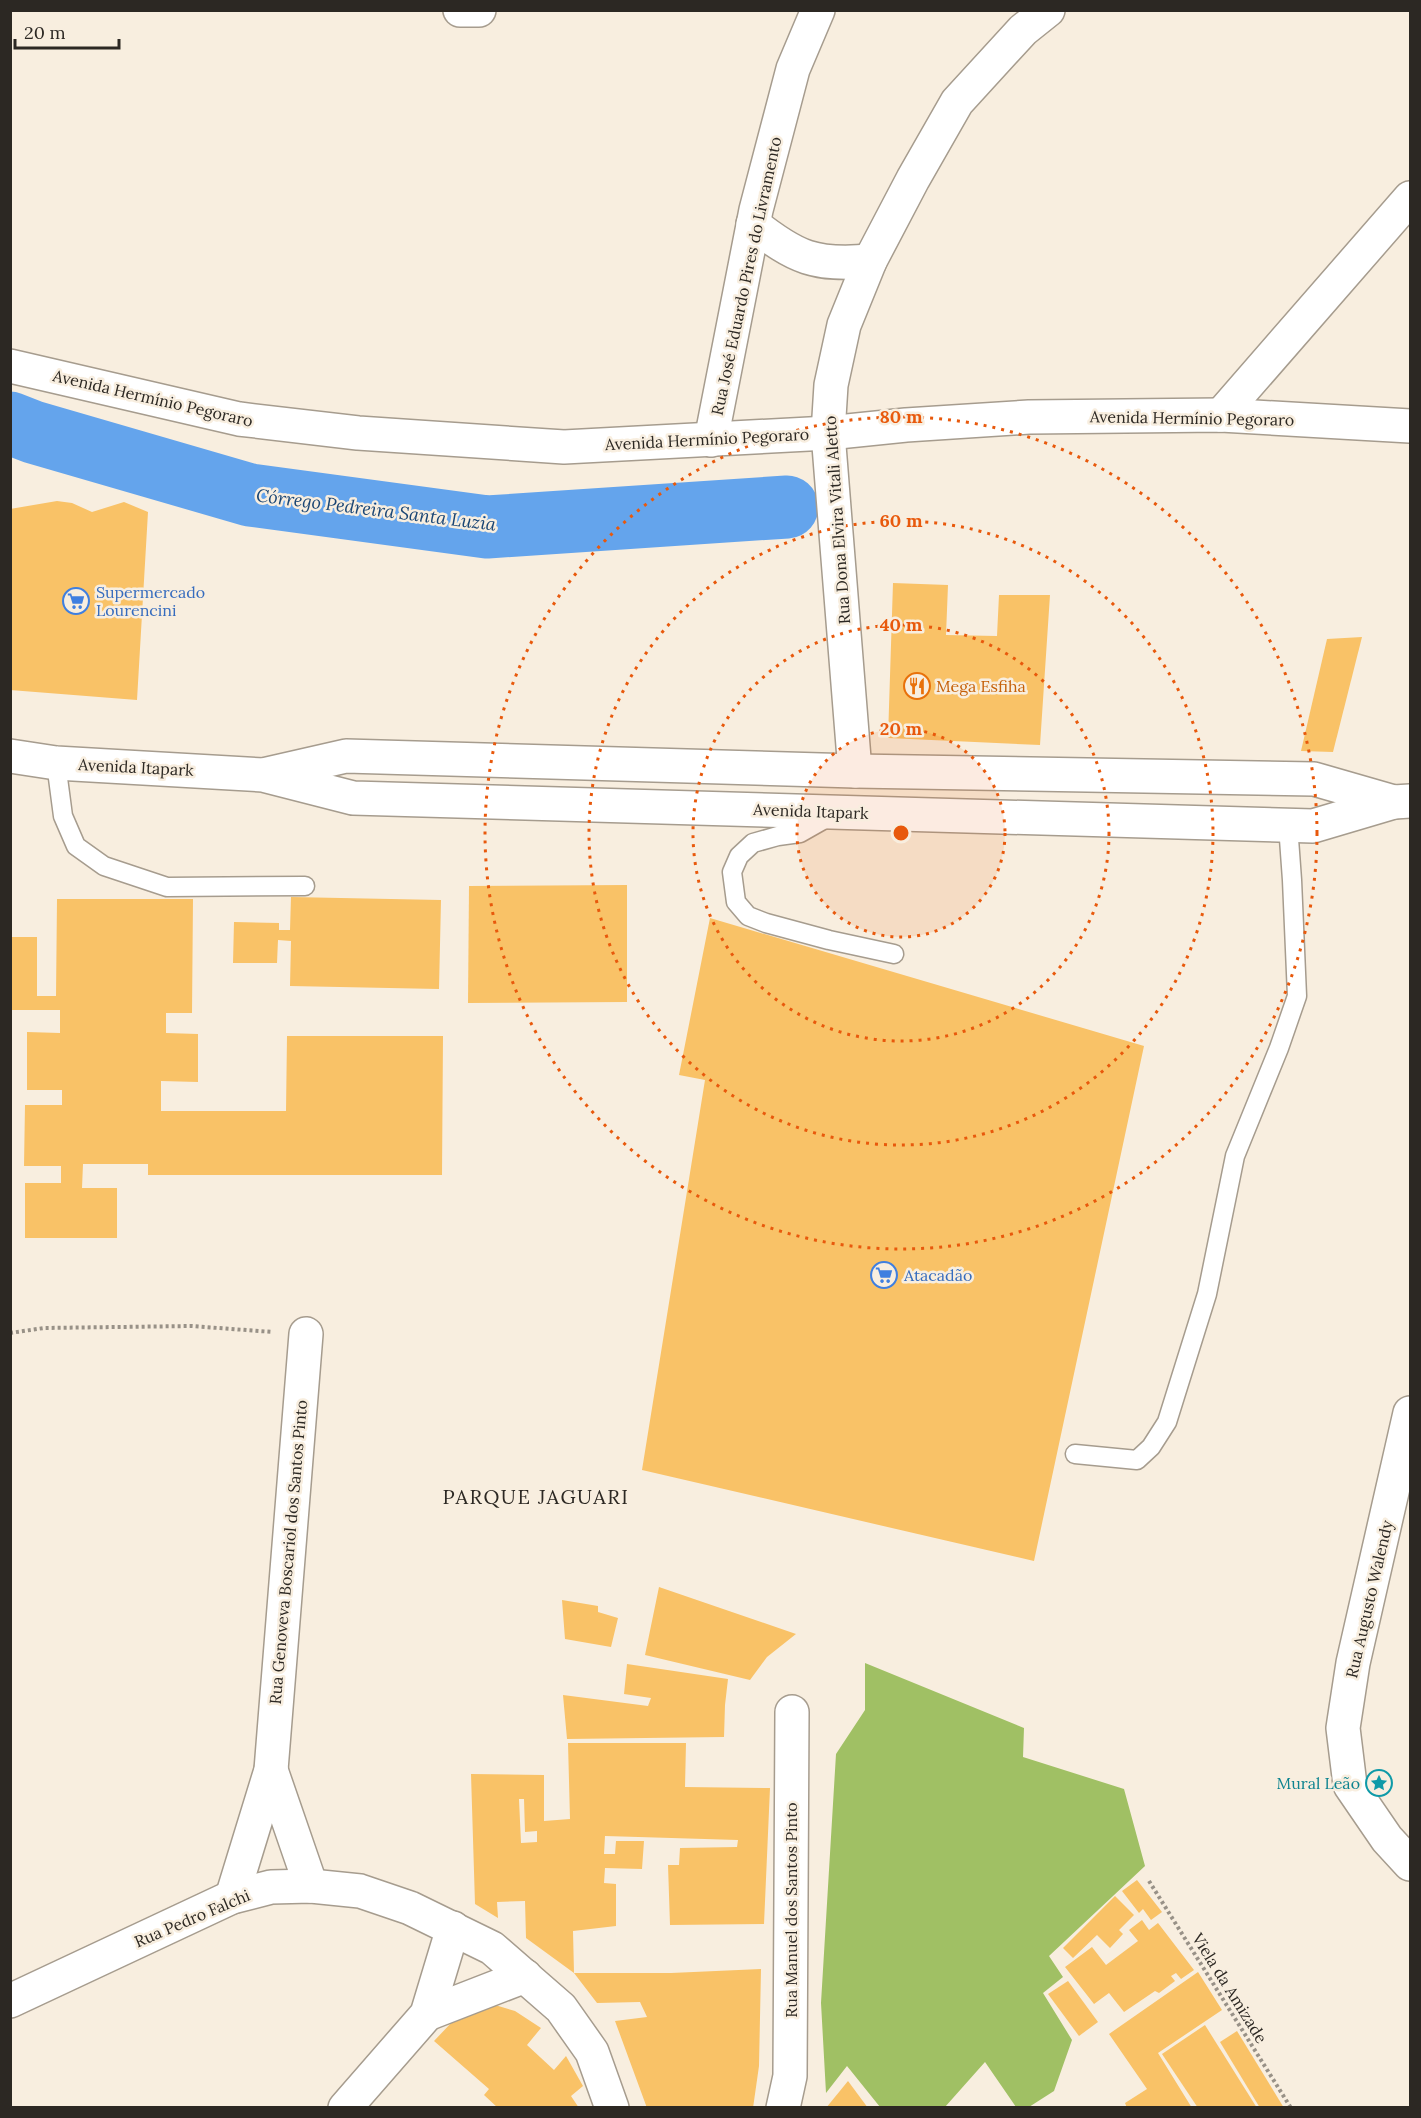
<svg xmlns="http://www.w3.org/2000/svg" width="1421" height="2118" font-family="Lora,serif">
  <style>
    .forest { fill: #a0c064 }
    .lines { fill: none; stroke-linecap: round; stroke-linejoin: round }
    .river { stroke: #64a4ec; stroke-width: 63 }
    .building { fill: #f9c267; fill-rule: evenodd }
    .service-casing { stroke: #a69c8e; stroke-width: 21 }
    .minor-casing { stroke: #a69c8e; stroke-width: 36 }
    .secondary-casing { stroke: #a69c8e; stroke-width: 36 }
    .path { stroke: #989187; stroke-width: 4; stroke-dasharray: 3 3; stroke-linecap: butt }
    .service { stroke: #fff; stroke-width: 18 }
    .minor { stroke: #fff; stroke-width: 33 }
    .secondary { stroke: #fff; stroke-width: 33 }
    .ring { fill: none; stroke: #e8590c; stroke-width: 3; stroke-dasharray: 3 6 }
    .labels { text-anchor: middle; stroke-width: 5; stroke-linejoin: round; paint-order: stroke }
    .street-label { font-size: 16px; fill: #2c2823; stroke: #f8eedf }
    .shop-label { font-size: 16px; fill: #366cbe; stroke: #f8eedf; text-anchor: start }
    .food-label { font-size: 16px; fill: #c56008; stroke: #f8eedf; text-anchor: start }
    .culture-label { font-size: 16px; fill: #0d838f; stroke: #f8eedf; text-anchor: end }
    .water-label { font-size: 18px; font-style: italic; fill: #194574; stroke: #f8eedf }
    .quarter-label { font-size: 20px; letter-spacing: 1.5px; fill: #2c2823; stroke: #f8eedf }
    .centre { fill: #e8590c; stroke: #f8eedf; stroke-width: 3 }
    .ring-label { font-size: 18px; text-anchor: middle; font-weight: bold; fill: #e8590c; stroke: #f8eedf; stroke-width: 5; stroke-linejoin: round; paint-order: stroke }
  </style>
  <rect width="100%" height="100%" fill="#f8eedf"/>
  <path class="forest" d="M865,1663L1024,1728L1023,1757L1124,1789L1145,1866L1049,1956L1063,1977L1043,1993L1072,2040L1054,2091L1029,2107H1016L985,2062L945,2107H880L847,2066L826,2093L821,2003L836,1754L865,1710Z"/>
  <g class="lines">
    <path class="river" d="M10,423L33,432L250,495L487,527L787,507"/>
  </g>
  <g class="building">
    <path d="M57,501L72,503L92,512L124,502L148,512L137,700L10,690V509Z"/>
    <path d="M893,583L948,585L946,635L997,636L999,595H1050L1040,745L888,738Z"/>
    <path d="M1362,637L1333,752L1301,751L1327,639Z"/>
    <path d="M627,885V1002L468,1003L469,886Z"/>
    <path d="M291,897L441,900L439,989L290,986L291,941L278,940L277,963H233L234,922L279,923V930H290Z"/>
    <path d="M57,899H193L192,1013H166V1033L198,1034V1082L161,1081V1111H286L287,1036H443L442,1175H148V1164H83L82,1188H117V1238H25V1183H61V1166H24L25,1105H62V1090H27V1032L60,1033V1010H10V937H37V996H56Z"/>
    <path d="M710,918L1144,1046L1034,1561L642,1470L705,1080L679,1075Z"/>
    <path d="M659,1587L796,1634L767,1657L750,1680L645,1655Z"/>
    <path d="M562,1600L598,1606V1612L618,1618L611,1647L565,1639Z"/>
    <path d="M627,1664L728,1679L725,1705L724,1737L567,1739L563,1695L648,1706L651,1698L624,1694Z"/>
    <path d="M568,1743H686L685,1787L770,1788L764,1924L670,1925L668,1865H679L680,1848L737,1847L738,1840L605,1836L604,1854H615L616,1841H644L642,1869L605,1868L604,1883L616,1884V1926L573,1931L574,1973L526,1938L525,1901L497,1902L498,1918L475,1904L471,1774L544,1775V1821L570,1819ZM519,1799H524L525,1832L537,1831V1842L521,1843Z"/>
    <path d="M1137,1880L1162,1912L1151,1920L1143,1909L1139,1913L1122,1891Z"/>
    <path d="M1115,1896L1134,1915L1119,1930L1123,1934L1110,1948L1097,1935L1073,1958L1063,1948Z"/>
    <path d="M1142,1920L1149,1930L1158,1923L1194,1970L1181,1979L1176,1973L1171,1976L1175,1981L1159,1993L1155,1991L1124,2012L1109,1993L1094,2004L1065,1967L1092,1947L1106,1965L1138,1941L1129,1930Z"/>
    <path d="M761,1969L759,2066L753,2108H647L615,2021L647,2017L640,2002L597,2003L574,1973H671Z"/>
    <path d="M1198,1972L1222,2010L1158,2053L1192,2108H1127L1125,2103L1147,2089L1109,2034Z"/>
    <path d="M1068,1981L1098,2022L1079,2036L1048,1994Z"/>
    <path d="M495,2005L515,2011L541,2028L527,2045L554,2070L566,2056L583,2086L571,2096L579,2108H498L484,2095L489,2089L434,2041L453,2021Z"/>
    <path d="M1205,2025L1257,2108H1198L1162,2054Z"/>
    <path d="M1237,2031L1284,2108H1260L1220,2042Z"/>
    <path d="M848,2081L868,2108H826Z"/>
  </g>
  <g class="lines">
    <defs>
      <g id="service">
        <path d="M56,763L63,816L76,846L104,866L167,887L305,886"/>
        <path d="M830,816L800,833L778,836L753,843L739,856L732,872L736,902L748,916L766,923L829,940L894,954"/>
        <path d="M1075,1454L1137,1460L1151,1447L1167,1422L1207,1294L1235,1156L1279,1048L1297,996L1292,880L1288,825"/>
      </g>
      <g id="minor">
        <path d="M460,10H479"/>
        <path d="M753,224C796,258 815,266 870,261"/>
        <path d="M10,366L239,419L358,433L564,447L828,433L906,425L1029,417L1221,415L1410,426"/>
        <path d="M1221,415L1410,198"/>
        <path d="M711,440L756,210L793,69L818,10"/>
        <path d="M855,771L828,433L831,385L844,325L870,261L913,179L957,102L1023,30L1048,10"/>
        <path d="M1410,1413L1353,1663L1343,1728L1350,1785L1387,1839L1410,1864"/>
        <path d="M271,1770L311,1886"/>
        <path d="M232,1897L271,1770L306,1334"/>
        <path d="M10,2001L232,1897L271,1887L311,1886L360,1891L410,1908L492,1948L561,2008L592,2052L612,2108"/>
        <path d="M427,2014L525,1976"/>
        <path d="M345,2108L427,2014L453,1928"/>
        <path d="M783,2108L790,2076L792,1712"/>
      </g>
      <g id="secondary">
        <path d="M10,756L56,763L263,775L353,798L1313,826L1394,802L1410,801"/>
        <path d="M267,774L346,756L855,771L1314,779L1394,802"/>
      </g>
    </defs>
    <use href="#service" class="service-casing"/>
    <use href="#minor" class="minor-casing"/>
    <use href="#secondary" class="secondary-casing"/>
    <g class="path">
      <path d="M10,1333L44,1328L191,1326L273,1332"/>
      <path d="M1149,1881L1291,2108"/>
    </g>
    <use href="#service" class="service"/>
    <use href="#minor" class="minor"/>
    <use href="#secondary" class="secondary"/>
  </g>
  <circle cx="901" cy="833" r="104" fill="#e8590c" fill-opacity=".12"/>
  <g class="ring">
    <circle cx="901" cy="833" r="104"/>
    <circle cx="901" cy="833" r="208"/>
    <circle cx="901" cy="833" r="312"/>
    <circle cx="901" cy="833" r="416"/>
  </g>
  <defs>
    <symbol id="supermarket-ring" viewBox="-11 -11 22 22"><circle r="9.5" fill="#f8eedf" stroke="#3f7fe0" stroke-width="1.5"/><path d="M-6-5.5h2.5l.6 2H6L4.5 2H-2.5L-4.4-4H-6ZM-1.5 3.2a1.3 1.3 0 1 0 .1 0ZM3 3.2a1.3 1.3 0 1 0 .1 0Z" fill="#3f7fe0"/></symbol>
    <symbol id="restaurant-ring" viewBox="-11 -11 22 22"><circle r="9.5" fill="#f8eedf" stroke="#e8710a" stroke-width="1.5"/><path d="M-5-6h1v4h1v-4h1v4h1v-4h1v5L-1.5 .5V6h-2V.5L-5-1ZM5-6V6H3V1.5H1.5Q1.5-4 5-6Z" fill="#e8710a"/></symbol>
    <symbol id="sight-ring" viewBox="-11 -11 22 22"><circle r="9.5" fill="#f8eedf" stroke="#0f9aa8" stroke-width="1.5"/><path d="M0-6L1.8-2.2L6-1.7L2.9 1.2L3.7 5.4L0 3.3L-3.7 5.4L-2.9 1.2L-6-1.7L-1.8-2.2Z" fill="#0f9aa8"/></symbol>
  </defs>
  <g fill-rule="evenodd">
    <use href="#supermarket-ring" x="61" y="586" width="30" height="30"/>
    <use href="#restaurant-ring" x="902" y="671" width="30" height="30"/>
    <use href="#supermarket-ring" x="869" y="1260" width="30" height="30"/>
    <use href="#sight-ring" x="1364" y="1768" width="30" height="30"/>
  </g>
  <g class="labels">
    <g class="street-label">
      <text transform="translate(746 276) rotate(-78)" y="6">Rua José Eduardo Pires do Livramento</text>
      <text transform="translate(153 398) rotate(13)" y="6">Avenida Hermínio Pegoraro</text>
      <text transform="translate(1192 418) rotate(1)" y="6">Avenida Hermínio Pegoraro</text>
      <text transform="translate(707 439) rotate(-3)" y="6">Avenida Hermínio Pegoraro</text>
      <text transform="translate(837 520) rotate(-94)" y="6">Rua Dona Elvira Vitali Aletto</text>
      <text transform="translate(136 767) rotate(3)" y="6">Avenida Itapark</text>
      <text transform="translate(811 811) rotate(2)" y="6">Avenida Itapark</text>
      <text transform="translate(288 1552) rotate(-85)" y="6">Rua Genoveva Boscariol dos Santos Pinto</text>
      <text transform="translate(1369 1599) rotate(-77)" y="6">Rua Augusto Walendy</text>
      <text transform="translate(791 1910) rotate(-90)" y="6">Rua Manuel dos Santos Pinto</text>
      <text transform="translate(192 1918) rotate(-23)" y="6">Rua Pedro Falchi</text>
      <text transform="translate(1230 1988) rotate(58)" y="6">Viela da Amizade</text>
    </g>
    <g class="shop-label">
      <text x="96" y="598">Supermercado<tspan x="96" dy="18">Lourencini</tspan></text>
      <text x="904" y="1281">Atacadão</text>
    </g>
    <g class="food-label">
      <text x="936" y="692">Mega Esfiha</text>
    </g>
    <g class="culture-label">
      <text x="1360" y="1789">Mural Leão</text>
    </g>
    <g class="water-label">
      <text transform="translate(376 510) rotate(7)" y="6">Córrego Pedreira Santa Luzia</text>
    </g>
    <g class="quarter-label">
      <text x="536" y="1504">PARQUE JAGUARI</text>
    </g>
  </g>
  <circle cx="901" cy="833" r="9" class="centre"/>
  <g class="ring-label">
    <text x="901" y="423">80 m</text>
    <text x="901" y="527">60 m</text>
    <text x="901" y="631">40 m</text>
    <text x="901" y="735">20 m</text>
  </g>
  <rect width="1421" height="2118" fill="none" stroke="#2c2823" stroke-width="24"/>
  <path d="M15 39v9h104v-9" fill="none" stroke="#2c2823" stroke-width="3"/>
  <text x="24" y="39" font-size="18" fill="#2c2823" stroke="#f8eedf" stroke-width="4.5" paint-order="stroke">20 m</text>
</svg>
